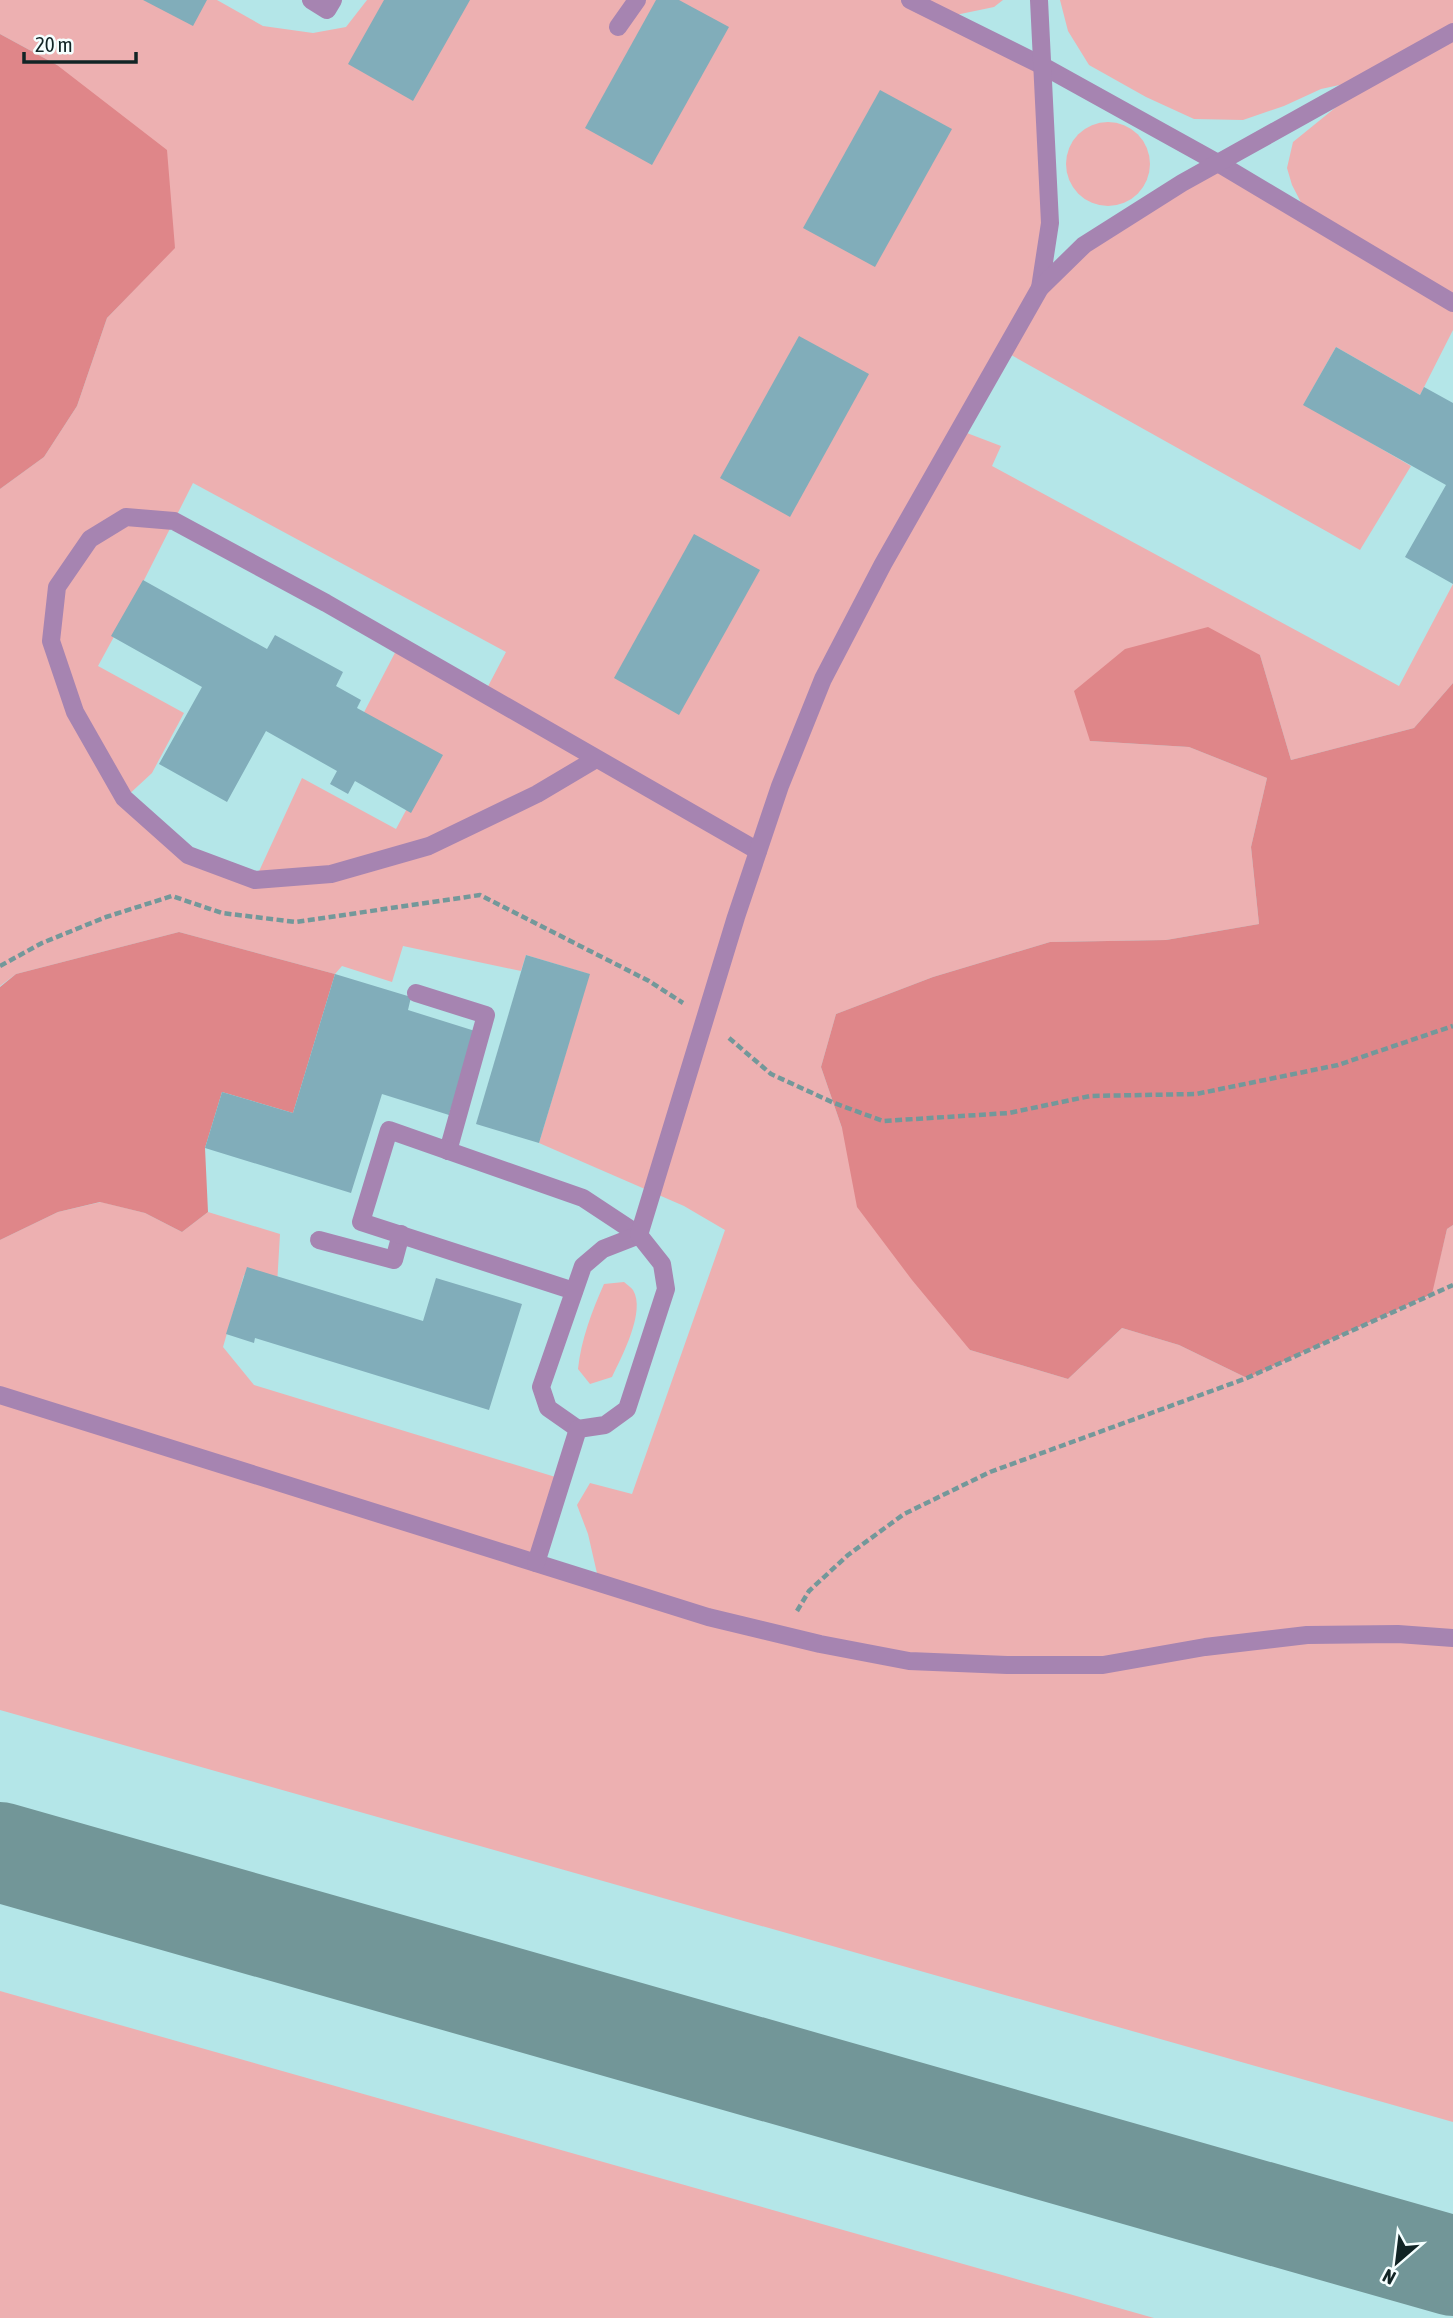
<svg xmlns="http://www.w3.org/2000/svg" width="1453" height="2318" font-family="'Asap Condensed',sans-serif">
  <style>
    .green { fill: #edb0b1; fill-rule: evenodd }
    .forest { fill: #df8689 }
    .lines { fill: none; stroke-linecap: round; stroke-linejoin: round }
    .taxiway { stroke: #729698; stroke-width: 100 }
    .building { fill: #81adba }
    .path { stroke: #73989a; stroke-width: 4.5; stroke-dasharray: 7 3.5; stroke-linecap: butt }
    .lane { stroke: #a684b1; stroke-width: 18 }
  </style>
  <rect width="100%" height="100%" fill="#b4e6e8"/>
  <g class="green">
    <path d="M0,0H217L263,26L313,33L346,27L367,0H1003L994,7L946,17L1043,66L1050,220L1040,286L1084,245L1218,163L1308,216L1292,185L1287,168L1293,142L1372,78L1321,89L1284,106L1243,120L1194,119L1146,97L1089,65L1068,31L1060,0H1453V330L1420,395L1336,347L1304,404L1411,466L1360,550L1004,351L959,430L1001,446L992,466L1399,686L1453,584V683L1414,728L1291,760L1260,655L1090,741L1189,747L1267,778L1251,847L1259,924L1166,940L1050,942L933,977L836,1014L821,1067L842,1128L970,1350L1068,1379L1122,1328L1179,1345L1247,1378L1431,1295L1447,1229L1453,1225V2122L0,1710V1240L58,1212L101,1202L145,1213L182,1232L208,1212L280,1234L277,1285L244,1275L223,1347L254,1385L562,1479L537,1563L599,1582L588,1534L577,1505L590,1483L632,1494L725,1230L684,1206L539,1143L589,974L526,955L521,971L403,946L392,982L342,966L335,974L179,932L16,974L0,986V489L44,457L77,406L107,318L175,247L57,65L0,34ZM193,483L506,652L484,694L399,645L360,720L433,760L396,829L302,778L255,880L188,855L125,798L152,773L184,713L98,666L135,598Z"/>
    <circle cx="1108" cy="164" r="42"/>
    <path d="M624,1282C627,1285 631,1287 633,1290C646,1311 622,1356 612,1377L590,1384L578,1369C581,1340 592,1311 604,1284Z"/>
    <path d="M0,1991L1154,2318H0Z"/>
  </g>
  <g class="forest">
    <path d="M0,34L57,65L167,150L175,248L107,318L77,406L44,457L0,489Z"/>
    <path d="M1208,627L1260,655L1291,760L1414,728L1453,683V1225L1447,1229L1432,1294L1247,1378L1179,1345L1122,1328L1068,1379L970,1350L912,1280L857,1207L842,1128L821,1067L836,1014L933,977L1050,942L1166,940L1259,924L1251,847L1267,778L1189,747L1090,741L1074,691L1125,649Z"/>
    <path d="M179,932L335,974L293,1113L222,1092L205,1148L208,1212L182,1232L145,1213L100,1202L58,1212L0,1240V987L16,974Z"/>
  </g>
  <g class="lines">
    <path class="taxiway" d="M0,1852L1453,2266"/>
  </g>
  <g class="building">
    <path d="M143,0H207L193,26Z"/>
    <path d="M384,0H470L413,101L348,64Z"/>
    <path d="M656,0H679L729,27L652,165L585,128Z"/>
    <path d="M880,90L952,129L875,267L803,228Z"/>
    <path d="M799,336L869,374L790,517L720,478Z"/>
    <path d="M1336,347L1420,395L1424,387L1453,403V584L1405,557L1446,485L1303,405Z"/>
    <path d="M694,534L760,570L679,715L614,678Z"/>
    <path d="M143,580L267,649L275,635L343,672L336,686L361,700L357,708L443,755L411,813L355,781L348,794L330,784L337,771L266,731L227,802L159,764L202,687L111,636Z"/>
    <path d="M526,955L590,974L539,1143L476,1124Z"/>
    <path d="M335,974L411,997L408,1010L475,1031L449,1115L382,1094L351,1193L205,1148L222,1092L293,1113Z"/>
    <path d="M247,1267L423,1321L436,1278L522,1304L489,1410L255,1338L254,1343L226,1334Z"/>
  </g>
  <g class="lines">
    <g class="path">
      <path d="M0,966L42,943L106,917L172,896L222,913L296,922L480,895L649,981L683,1003"/>
      <path d="M729,1038L771,1074L834,1103L883,1121L1009,1113L1090,1096L1196,1094L1338,1065L1453,1026"/>
      <path d="M797,1611L809,1591L848,1555L904,1514L990,1472L1247,1378L1453,1285"/>
    </g>
    <g class="lane">
      <path d="M311,0L327,10L333,0"/>
      <path d="M910,0L1043,66L1218,163L1453,303"/>
      <path d="M1039,0L1050,223L1040,288"/>
      <path d="M618,27L637,0"/>
      <path d="M596,759L537,794L429,846L331,874L255,880L188,855L124,798L75,712L51,641L57,587L90,539L126,517L174,521L326,603L758,851"/>
      <path d="M416,993L486,1015L448,1151"/>
      <path d="M319,1240L394,1260L401,1234"/>
      <path d="M574,1291L361,1222L389,1130L583,1198L639,1235"/>
      <path d="M0,1395L708,1617L820,1644L909,1661L1007,1665H1103L1205,1647L1307,1635L1398,1634L1453,1638"/>
      <path d="M578,1429L548,1408L541,1387L583,1266L603,1249L639,1235"/>
      <path d="M536,1563L578,1429L605,1425L627,1409L666,1289L662,1264L639,1235L736,917L780,786L823,679L883,564L1040,288L1084,245L1182,183L1453,32"/>
    </g>
  </g>
  <g transform="translate(1397 2262) rotate(208)" stroke="#f5ffff" stroke-width="5" paint-order="stroke">
  <path d="M0-5L12 26L0 18L-12 26Z" fill="#112425"/>
  <text y="-10" font-size="19" font-weight="bold" text-anchor="middle" fill="#112425">N</text>
  </g>
  <path d="M24 52v10h112v-10" fill="none" stroke="#112425" stroke-width="3.5"/>
  <text x="35" y="52" font-size="21" fill="#112425" stroke="#f5ffff" stroke-width="5" paint-order="stroke">20 m</text>
</svg>
